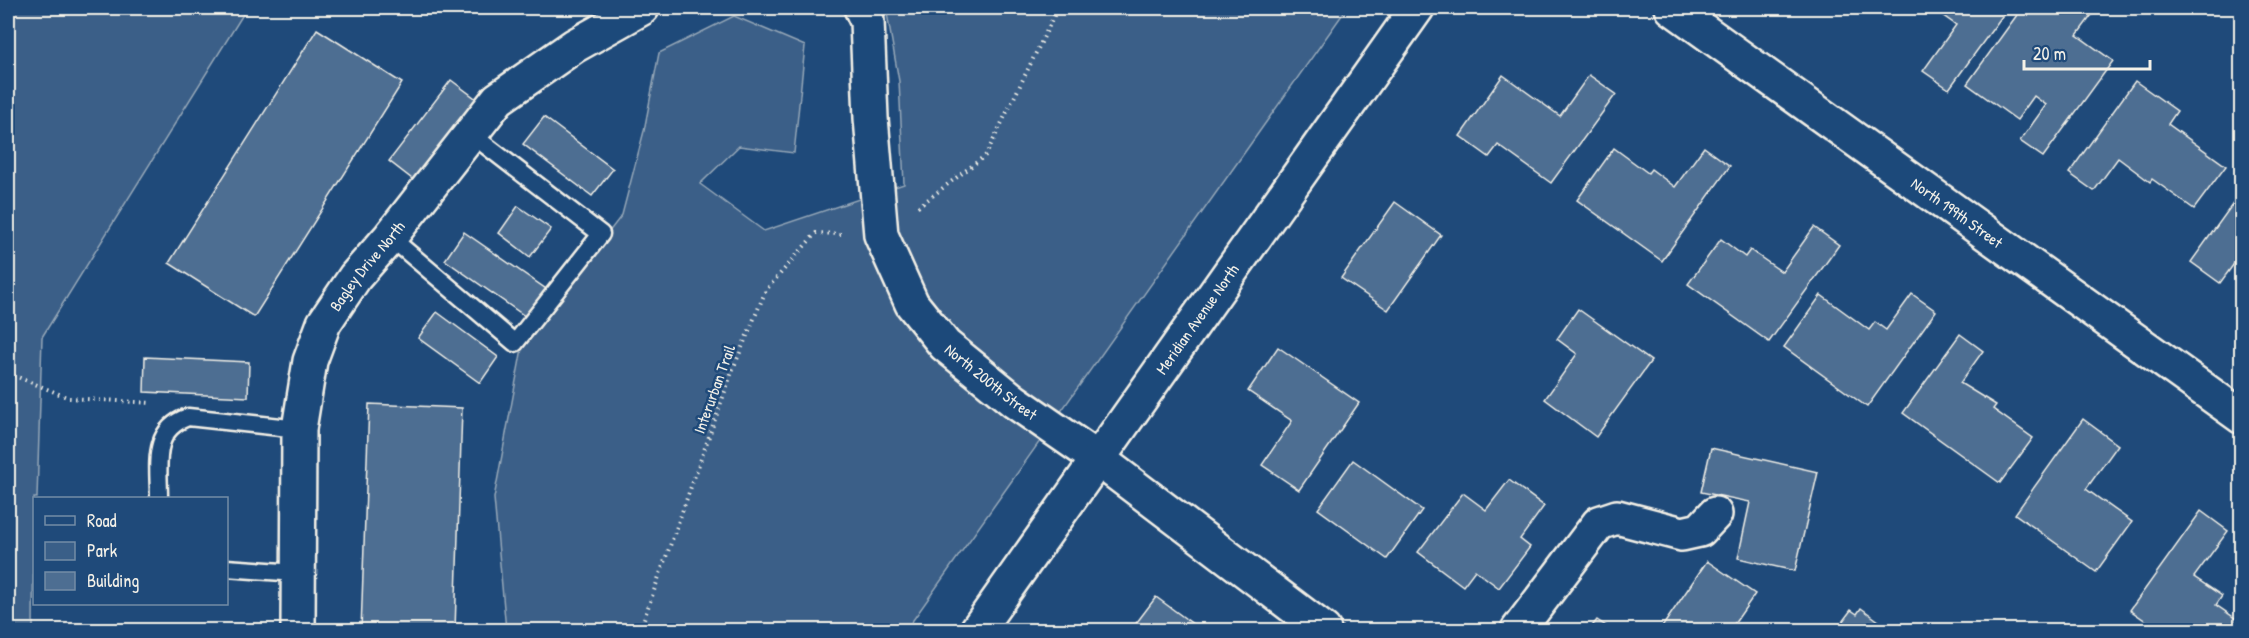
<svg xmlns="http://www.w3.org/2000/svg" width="2249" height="638" font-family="'Patrick Hand',sans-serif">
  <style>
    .green { fill: #3a5f88; stroke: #97a8b8; stroke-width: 1.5 }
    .building { fill: #4d6e92; stroke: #f4f1e8; stroke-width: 1.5 }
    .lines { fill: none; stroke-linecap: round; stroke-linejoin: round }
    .service-casing { stroke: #f4f1e8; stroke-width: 21 }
    .minor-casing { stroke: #f4f1e8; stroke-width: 38 }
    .tertiary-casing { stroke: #f4f1e8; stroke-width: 38 }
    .path { stroke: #f4f1e8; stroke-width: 4; stroke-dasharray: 1.5 4.5; stroke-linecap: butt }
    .service { stroke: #1f4a7a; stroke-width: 16 }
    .minor { stroke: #1f4a7a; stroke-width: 33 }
    .tertiary { stroke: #1f4a7a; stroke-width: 33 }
    .labels { text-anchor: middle; stroke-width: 5; stroke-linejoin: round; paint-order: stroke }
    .street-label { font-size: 16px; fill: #f4f1e8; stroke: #1f4a7a }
  </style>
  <rect width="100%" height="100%" fill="#1f4a7a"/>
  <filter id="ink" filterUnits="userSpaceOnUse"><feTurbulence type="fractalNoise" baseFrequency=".0167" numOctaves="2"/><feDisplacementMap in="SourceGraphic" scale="12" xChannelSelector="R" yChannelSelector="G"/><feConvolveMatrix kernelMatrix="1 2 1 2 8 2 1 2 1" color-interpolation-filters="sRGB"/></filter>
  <g filter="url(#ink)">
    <g class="green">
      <path d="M8,8H247L42,337L37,498H34L33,630H8Z"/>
      <path d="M886,8H1347L906,630H506L494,498L523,343L622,215L644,131L659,53L734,16L805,46L794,153L739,146L700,184L764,231L904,184L899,81Z"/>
    </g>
    <g class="building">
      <path d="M1932,8H2008L1949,89L1923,71L1956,25Z"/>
      <path d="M2022,8H2097L2077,35L2113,61L2043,157L2020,141L2046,105L2034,96L2017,120L1967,84Z"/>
      <path d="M317,29L402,83L254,317L169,263Z"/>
      <path d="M1503,75L1560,116L1589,75L1616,94L1551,183L1498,145L1489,157L1460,136Z"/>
      <path d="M451,80L479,101L416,182L389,161Z"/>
      <path d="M2135,81L2177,111L2168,124L2226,166L2194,209L2152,179L2150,182L2118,158L2094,191L2069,173Z"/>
      <path d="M544,117L613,169L592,196L523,144Z"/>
      <path d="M1704,147L1730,166L1662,261L1577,200L1614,148L1648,173L1651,169L1675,187Z"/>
      <path d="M2242,191V253L2220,283L2191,262Z"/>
      <path d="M1395,202L1441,235L1388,310L1341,278Z"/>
      <path d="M518,206L551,229L530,257L499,233Z"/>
      <path d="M1814,227L1839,245L1769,342L1688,284L1721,239L1745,257L1750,250L1782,272Z"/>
      <path d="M464,232L549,291L529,319L445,260Z"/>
      <path d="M1912,294L1936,311L1867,407L1784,347L1821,295L1869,330L1875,322L1886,330Z"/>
      <path d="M1578,309L1651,361L1596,437L1545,399L1577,354L1557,339Z"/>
      <path d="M437,312L498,357L480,383L418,338Z"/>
      <path d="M1960,334L1983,351L1960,383L1996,405L1993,409L2033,438L2000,483L1903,413Z"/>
      <path d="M1278,347L1359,403L1299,490L1262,465L1292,421L1248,391Z"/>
      <path d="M145,357L249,362L248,397L144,392Z"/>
      <path d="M369,404L462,408L455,630H361Z"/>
      <path d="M2083,419L2118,445L2086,489L2132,522L2096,572L2015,514Z"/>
      <path d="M1711,448L1818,472L1795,571L1738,558L1750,502L1701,492Z"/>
      <path d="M1353,460L1422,510L1387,559L1318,509Z"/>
      <path d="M1509,480L1544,506L1520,539L1530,547L1499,588L1475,570L1463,586L1418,552L1463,493L1486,510Z"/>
      <path d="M2201,511L2228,531L2194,577L2222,596L2216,605L2242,623V630H2159L2130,610Z"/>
      <path d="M1707,561L1755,594L1730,630H1660Z"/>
      <path d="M1156,597L1201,630H1131Z"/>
      <path d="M1861,608L1887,627L1884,630H1836L1851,610L1857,614Z"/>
      <path d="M1597,620L1612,630H1589Z"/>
    </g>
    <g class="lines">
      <defs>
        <g id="service">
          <path d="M390,237L515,343L601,234L471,134"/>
          <path d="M159,498C159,465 151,430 188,417L299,429"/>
          <path d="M226,568L297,573"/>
        </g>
        <g id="minor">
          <path id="s1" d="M861,8L867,21L871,118L881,235L912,304L945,345L1014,401L1098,459"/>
          <path id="s2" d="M1672,8L2242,417"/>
          <path id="s3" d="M298,630L299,429L310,361L324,323L355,277L390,237L498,99L574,46L642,8"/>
          <path d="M1518,630L1599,523L1617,517L1682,534L1700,530L1715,514"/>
        </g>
        <g id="tertiary">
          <path d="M1098,459L1324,630"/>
          <path id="s4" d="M977,630L1417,8"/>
        </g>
      </defs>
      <use href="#service" class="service-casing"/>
      <use href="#minor" class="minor-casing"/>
      <use href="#tertiary" class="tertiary-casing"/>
      <g class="path">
        <path d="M918,207L986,155L1054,16L1061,8"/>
        <path d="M8,373L69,398L152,403"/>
        <path d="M640,630L733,369L766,290L816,233L842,234"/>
      </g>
      <use href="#service" class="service"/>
      <use href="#minor" class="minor"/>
      <use href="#tertiary" class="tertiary"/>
    </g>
  </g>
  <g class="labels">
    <g class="street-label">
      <text dy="6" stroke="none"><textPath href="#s2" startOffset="351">North 199th Street</textPath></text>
      <text dy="6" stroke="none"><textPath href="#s3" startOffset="382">Bagley Drive North</textPath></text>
      <text dy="6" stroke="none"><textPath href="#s4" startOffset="381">Meridian Avenue North</textPath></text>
      <text dy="6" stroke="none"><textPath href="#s1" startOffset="416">North 200th Street</textPath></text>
      <text transform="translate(714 389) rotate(-70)" y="6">Interurban Trail</text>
    </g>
  </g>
  <rect width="2249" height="638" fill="none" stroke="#1f4a7a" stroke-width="30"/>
  <rect x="15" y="15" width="2219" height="608" fill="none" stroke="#f4f1e8" stroke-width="2" filter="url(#ink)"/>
  <rect x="33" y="497" width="195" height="108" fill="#1f4a7a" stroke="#748da6" stroke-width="1.5"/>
  <rect x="45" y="516" width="30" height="9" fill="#1f4a7a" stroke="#748da6" stroke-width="1.5"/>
  <text x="87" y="527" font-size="18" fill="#f4f1e8">Road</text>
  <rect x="45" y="542" width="30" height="18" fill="#3a5f88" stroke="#748da6" stroke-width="1.5"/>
  <text x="87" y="557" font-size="18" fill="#f4f1e8">Park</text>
  <rect x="45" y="572" width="30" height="18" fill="#4d6e92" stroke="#748da6" stroke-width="1.5"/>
  <text x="87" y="587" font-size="18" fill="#f4f1e8">Building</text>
  <path d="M2024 60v9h126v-9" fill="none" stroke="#f4f1e8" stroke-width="3"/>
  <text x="2033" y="60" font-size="18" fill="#f4f1e8" stroke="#1f4a7a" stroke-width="4.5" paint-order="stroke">20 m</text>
</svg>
